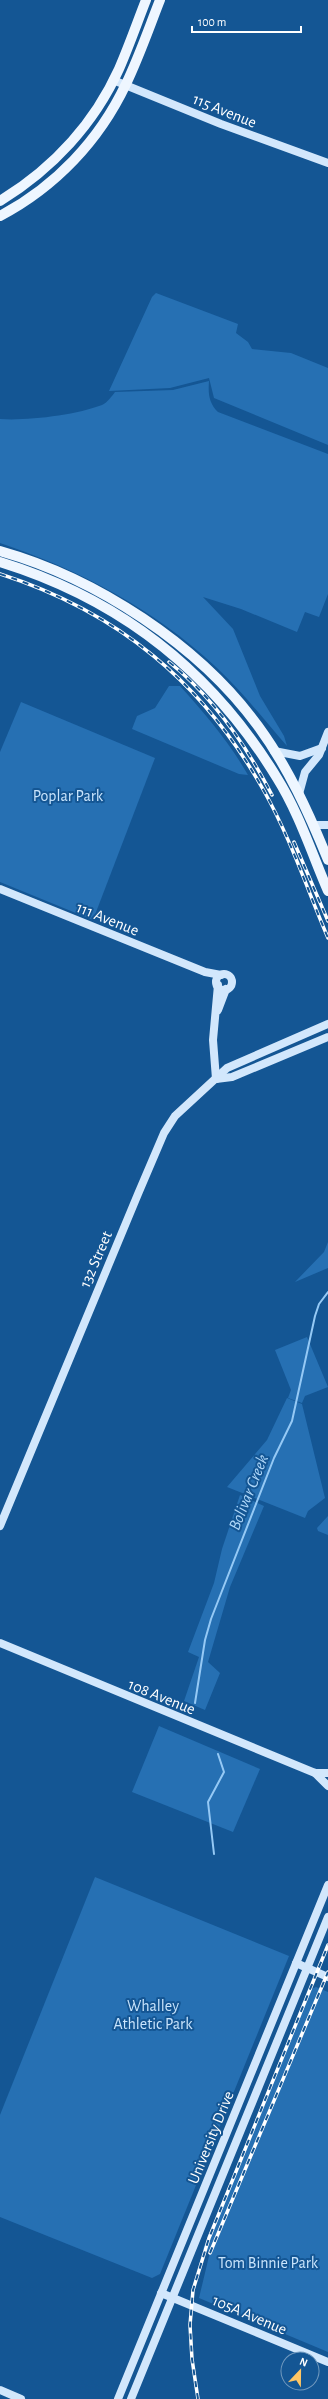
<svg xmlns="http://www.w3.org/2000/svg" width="328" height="2399" font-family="'Alegreya Sans',sans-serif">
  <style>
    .green { fill: #2670b3 }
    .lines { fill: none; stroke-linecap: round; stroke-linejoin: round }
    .stream { stroke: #95c9f5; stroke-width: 2 }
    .secondary { stroke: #d2e7fc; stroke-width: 8 }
    .primary { stroke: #eef6ff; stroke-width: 10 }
    .rail-casing { stroke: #fff; stroke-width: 3.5 }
    .rail { stroke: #145694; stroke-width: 2; stroke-dasharray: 6; stroke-linecap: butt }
    .labels { text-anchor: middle; stroke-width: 4; stroke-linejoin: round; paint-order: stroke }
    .street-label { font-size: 16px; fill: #fff; stroke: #145694 }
    .park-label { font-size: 16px; fill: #cae5fd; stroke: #145694 }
    .water-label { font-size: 17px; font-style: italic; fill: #afd7f9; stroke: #145694 }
  </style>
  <rect width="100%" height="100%" fill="#145694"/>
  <g class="green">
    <path d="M156,293L238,324L236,333L248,342L252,349L291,353L328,368V445L214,398L209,378L170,388L109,391L152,297Z"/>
    <path d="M209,381C208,394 209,403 218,412L328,454V594L319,617L305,612L297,632L241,609L203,597L233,629L260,696L284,736L287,746C264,720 242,691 216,667C154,609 80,570 0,543V419C27,421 76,415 102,405C107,403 112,396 115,392L173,390Z"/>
    <path d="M169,686H180C206,715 229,742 248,775L239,774L132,729L137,716L155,708Z"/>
    <path d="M21,702L155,758L93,920L0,882V752Z"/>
    <path d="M328,1242V1268L295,1282L324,1252Z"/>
    <path d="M307,1337L328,1387L305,1396L302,1403L288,1398L291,1390L275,1350Z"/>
    <path d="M287,1398L302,1404L325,1498L308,1511L305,1518L227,1487L267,1440Z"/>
    <path d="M240,1495L264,1506L230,1587L208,1662L220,1673L205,1710L184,1701L199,1657L188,1652L214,1583L222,1549Z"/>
    <path d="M328,1516V1535L318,1531L317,1528Z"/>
    <path d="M159,1726L260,1769L233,1832L132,1792Z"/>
    <path d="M95,1877L289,1956L160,2274L152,2278L0,2217V2115Z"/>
    <path d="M316,1987L328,1992V2352L199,2298L210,2252L203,2249L309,1990Z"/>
  </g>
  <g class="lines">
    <g class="stream">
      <path d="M195,1703L205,1640L211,1619L274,1458L292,1421L315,1316L319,1304L328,1292"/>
      <path d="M214,1854L208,1802L224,1772L218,1754"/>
    </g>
    <g class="secondary">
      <path d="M113,80L221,124L328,163"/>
      <path d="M274,751L300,756L322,748"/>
      <path d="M299,794L305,772L319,755L328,732"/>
      <path d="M314,825H328"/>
      <path d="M0,889L205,972L221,975"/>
      <circle cx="224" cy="982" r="8"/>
      <path d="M218,1010L226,989"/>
      <path d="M216,1079L232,1077L328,1037"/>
      <path d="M216,1079L213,1040L218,985"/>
      <path d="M0,1526L138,1194L164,1133L175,1116L227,1068L328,1024"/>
      <path d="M0,1643L315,1773H328"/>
      <path d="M315,1773L328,1786"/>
      <path d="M296,1963L328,1977"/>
      <path d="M161,2293L328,2362"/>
      <path d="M0,2390L21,2399"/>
      <path d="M118,2399L328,1885"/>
      <path d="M131,2399L328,1917"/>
    </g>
    <g class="primary">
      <path d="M0,201C52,169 94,124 119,69C129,46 137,23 146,0"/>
      <path d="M0,216C55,187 99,141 126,84C139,57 149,28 160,0"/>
      <path d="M0,551C96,578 199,645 258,726C288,767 309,813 328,860"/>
      <path d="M0,562C120,599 212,671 277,778C299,813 312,854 328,891"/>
    </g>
    <defs>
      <g id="rail">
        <path d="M0,574C118,612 203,682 264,791C290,837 307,889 328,938"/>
        <path d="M169,662C213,697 246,745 272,795"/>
        <path d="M294,842L328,921"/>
        <path d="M210,2253L328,1972"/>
        <path d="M198,2399L192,2359L190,2325L193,2290L209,2238L328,1945"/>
      </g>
    </defs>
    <use href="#rail" class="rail-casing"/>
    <use href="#rail" class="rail"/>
  </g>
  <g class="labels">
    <g class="street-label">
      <text transform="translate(225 110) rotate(22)" y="6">115 Avenue</text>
      <text transform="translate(108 918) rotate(22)" y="6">111 Avenue</text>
      <text transform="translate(95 1259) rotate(-67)" y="6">132 Street</text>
      <text transform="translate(162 1696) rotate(22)" y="6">108 Avenue</text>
      <text transform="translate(210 2137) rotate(-68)" y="6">University Drive</text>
      <text transform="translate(250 2314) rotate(23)" y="6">105A Avenue</text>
    </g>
    <g class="park-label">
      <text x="68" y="801">Poplar Park</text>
      <text x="153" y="2011">Whalley<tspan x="153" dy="18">Athletic Park</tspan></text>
      <text x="268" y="2268">Tom Binnie Park</text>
    </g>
    <g class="water-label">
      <text transform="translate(248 1492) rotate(-68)" y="6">Bolivar Creek</text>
    </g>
  </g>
  <g transform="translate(300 2371) rotate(22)"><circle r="19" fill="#145694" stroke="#729abf"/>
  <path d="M0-3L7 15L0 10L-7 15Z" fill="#ffc664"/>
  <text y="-6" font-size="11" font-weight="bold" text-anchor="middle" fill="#ffffff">N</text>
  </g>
  <path d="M192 26v6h109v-6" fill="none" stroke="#ffffff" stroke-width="2"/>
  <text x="198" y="26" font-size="12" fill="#ffffff" stroke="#145694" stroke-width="3" paint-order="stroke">100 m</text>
</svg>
